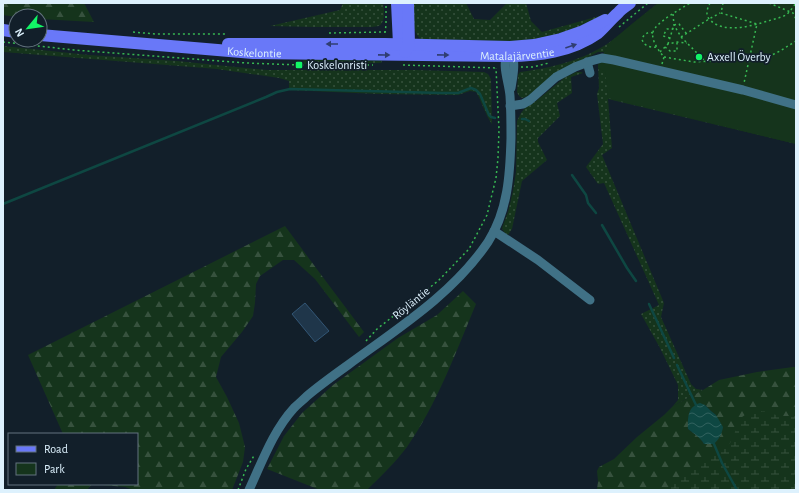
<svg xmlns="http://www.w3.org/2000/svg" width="799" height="493" font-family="'Alegreya Sans',sans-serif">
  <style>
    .grass { fill: url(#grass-dots) }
    .forest { fill: url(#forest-firs); fill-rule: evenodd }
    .wetland { fill: url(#wetland-marsh) }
    .green { fill: #15341c }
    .water { fill: url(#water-waves) }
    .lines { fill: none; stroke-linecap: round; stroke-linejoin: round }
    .stream { stroke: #0e4742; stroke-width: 2.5 }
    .building { fill: #1f364a; stroke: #325675 }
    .path { stroke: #37b752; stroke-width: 1.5; stroke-dasharray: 2 3; stroke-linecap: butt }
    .minor { stroke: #407186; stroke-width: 9 }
    .major { stroke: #6978f8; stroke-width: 12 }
    .oneway { fill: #303e72 }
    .poi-dot { fill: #12f466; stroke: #121f2a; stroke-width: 1.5 }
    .labels { text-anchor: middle; stroke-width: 3.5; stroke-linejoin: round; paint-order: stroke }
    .street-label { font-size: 12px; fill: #ddf1fd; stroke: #121f2a }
    .poi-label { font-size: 12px; fill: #ddf1fd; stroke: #121f2a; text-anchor: start }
  </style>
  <defs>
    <pattern id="grass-dots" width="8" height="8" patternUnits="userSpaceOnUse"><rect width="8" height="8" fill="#15341c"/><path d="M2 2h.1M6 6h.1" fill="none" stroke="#37523e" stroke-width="1.8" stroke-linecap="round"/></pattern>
    <pattern id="forest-firs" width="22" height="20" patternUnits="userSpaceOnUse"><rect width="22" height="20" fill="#15341c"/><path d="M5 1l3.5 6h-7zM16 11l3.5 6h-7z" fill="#37523e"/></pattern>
    <pattern id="wetland-marsh" width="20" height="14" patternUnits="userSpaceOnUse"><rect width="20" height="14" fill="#15341c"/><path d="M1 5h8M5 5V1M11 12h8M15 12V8" fill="none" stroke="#37523e"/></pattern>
    <pattern id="water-waves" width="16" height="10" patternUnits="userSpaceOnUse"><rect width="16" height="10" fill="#0e4742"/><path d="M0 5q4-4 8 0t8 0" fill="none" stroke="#31625e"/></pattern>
  </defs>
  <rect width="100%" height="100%" fill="#121f2a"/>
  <g class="grass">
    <path d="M343,3H383C384,9 386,22 379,26C377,26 374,27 372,27H314L270,26L340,10Z"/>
    <path d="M413,3H466L474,19L490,20L507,3H526L531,21L542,32L610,13L573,32L514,43L424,42C411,33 412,17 413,3Z"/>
    <path d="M658,3L604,52H598L572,66L526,97L522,98L519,96L517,92L518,75L520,72C551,68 584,60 610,42C616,38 622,33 627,28C637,20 648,11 658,3Z"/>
    <path d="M3,46L89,55L177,61L267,70H415L484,72L488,74L491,79L492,124C485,114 482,102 476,92L470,91L458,95L378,94L289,90V81L279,78L217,69L3,52Z"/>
    <path d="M315,57L383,59L381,63L301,64V61Z"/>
    <path d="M598,64L796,144L608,99L612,148L602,155L664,303L661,317L691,384L696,389L703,390L673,406L678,400V385L660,348L641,314L659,305L604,183L598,184L586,167L603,144L597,94L599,88Z"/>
    <path d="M576,72H581L583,73L571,77L572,93L557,103L560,116L538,138V142L547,160L522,181L512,229L508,235L504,232L502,228L508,212L513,191L516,172L517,121L521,113L525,108L536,101L564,78Z"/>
  </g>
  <g class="forest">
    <path d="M3,3H84L94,22L40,19V16H16V17L3,15Z"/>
    <path d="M285,226L322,276L364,332L359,337L315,279L294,260H283L260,276L256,284L255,303L253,316L242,332L221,357L216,377L227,397L239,423L245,447L243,462L232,490H134L125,487L92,484L87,490H54L58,484H137V434H63L28,355Z"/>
    <path d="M463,291L476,304C456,352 437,404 407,447C395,463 381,476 367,490H320L267,469L284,436L302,413L333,385L398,338L437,315Z"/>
    <path d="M793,367H796V490H597L598,481L597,471L599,467L614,459L637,437L664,415L673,406L703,390L719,380L757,372ZM705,405L711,411L716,415L704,444L700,438L688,429L689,413Z"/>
  </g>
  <path class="wetland" d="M754,409L780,416H796V490H664L679,480L692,466L696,465L704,457L721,450L730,443L742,417Z"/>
  <path class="green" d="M658,3H796V144L608,98L605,71L598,68V64L601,63L604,52L610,42Z"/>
  <path class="water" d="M700,403L705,405L711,411L716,415L723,427C722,434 719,439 714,444H704C700,437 694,434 688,429C688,418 687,407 700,403Z"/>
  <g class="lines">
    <g class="stream">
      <path d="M522,119H525L529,121"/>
      <path d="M572,175L586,195L588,203L596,213"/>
      <path d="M3,204L266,97L277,92L290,89L442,93H458L471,88L476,90L480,94L489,115L491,117L495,118"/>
      <path d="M602,225L627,268L636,281"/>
      <path d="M649,304L674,358"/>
      <path d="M677,365L696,405"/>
      <path d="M714,444L722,463L737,490"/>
    </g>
  </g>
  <path class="building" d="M305,303L329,331L315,342L292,314Z"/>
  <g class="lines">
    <g class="path">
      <path d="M710,3C707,9 705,15 710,20C724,34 751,26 768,21C774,19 780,18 786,15C790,12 793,7 796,3"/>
      <path d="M723,3L721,13L757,24L744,83"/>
      <path d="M769,3L793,13L796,19"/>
      <path d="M673,14L674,25L681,37L706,62"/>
      <path d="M619,27L648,3"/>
      <path d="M133,32L155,34H225"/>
      <path d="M329,33L385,32"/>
      <path d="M385,33L386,25V3"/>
      <path d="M653,33C648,31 645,34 642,38C642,45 650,48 657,47"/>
      <path d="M681,37L709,19L720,13"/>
      <path d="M670,38L663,36L667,29H673"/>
      <path d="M3,42L74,50L246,63L299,65H373"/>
      <path d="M668,44L674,25L679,24L686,33"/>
      <path d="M665,47L670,51H677V42"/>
      <path d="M660,52L668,44L677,42L687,43"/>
      <path d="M664,57L694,62L760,58L772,55L780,51L796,41"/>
      <path d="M662,64L664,57C659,51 651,41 653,32C656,22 681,9 690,3"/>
      <path d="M403,65L497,68"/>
      <path d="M521,67H533L549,63"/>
      <path d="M366,341L377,329L438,281L469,249L487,215L496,178L498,158L499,130L496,68"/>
      <path d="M238,490L246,469L255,454"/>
    </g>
    <g class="minor">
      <path d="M587,62L590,73"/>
      <path d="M511,88C513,76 516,62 511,50"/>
      <path d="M510,106L523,104L530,100L556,77L575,67L591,61L602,58L614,60L743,90L796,105"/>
      <path d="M494,231L538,260L590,300"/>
      <path d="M249,490C262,462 273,431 294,408C298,404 303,400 307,396C320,385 334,375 348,365C397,329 453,294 488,242C508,211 510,174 511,138C511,124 511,110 510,96C509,81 501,66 508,51"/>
    </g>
    <g class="major">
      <path d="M397,3L399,44L402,52"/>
      <path d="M3,30L16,32"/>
      <path id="s1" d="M40,35L253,53L506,56C538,56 571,52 598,33C605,27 611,19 618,13C621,9 626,6 630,3"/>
      <path d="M228,44H385L510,47L534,45L561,39L581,32L605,20"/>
      <path d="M405,52L409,45L408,3"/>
    </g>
  </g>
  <defs><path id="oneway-solid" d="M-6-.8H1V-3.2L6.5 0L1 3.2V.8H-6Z"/></defs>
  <g class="oneway">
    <use href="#oneway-solid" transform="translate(332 44) rotate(-180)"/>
    <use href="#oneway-solid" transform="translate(571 46) rotate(-19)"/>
    <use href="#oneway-solid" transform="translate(384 55) rotate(1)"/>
    <use href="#oneway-solid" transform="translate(443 55) rotate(1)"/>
  </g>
  <g class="poi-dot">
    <circle cx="699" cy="57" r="4"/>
    <rect x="295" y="61" width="8" height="8" rx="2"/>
  </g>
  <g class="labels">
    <g class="street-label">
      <text dy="4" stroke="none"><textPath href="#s1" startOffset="215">Koskelontie</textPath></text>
      <text dy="4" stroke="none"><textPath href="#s1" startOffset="478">Matalajärventie</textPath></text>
      <text transform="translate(411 303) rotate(-39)" y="4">Röyläntie</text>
    </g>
    <g class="poi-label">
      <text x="707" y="61">Axxell Överby</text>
      <text x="307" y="69">Koskelonristi</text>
    </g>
  </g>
  <rect width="799" height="493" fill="none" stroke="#ddf1fd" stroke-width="8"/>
  <rect x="8" y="433" width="130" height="52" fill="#121f2a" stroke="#63737e"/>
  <rect x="16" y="446" width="20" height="6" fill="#6978f8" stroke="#63737e"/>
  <text x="44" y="453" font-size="12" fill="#ddf1fd">Road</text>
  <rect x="16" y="463" width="20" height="12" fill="#15341c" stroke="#63737e"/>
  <text x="44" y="473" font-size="12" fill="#ddf1fd">Park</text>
  <g transform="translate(28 28) rotate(241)"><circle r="19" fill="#121f2a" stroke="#63737e"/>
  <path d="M0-3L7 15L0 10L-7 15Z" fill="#12f466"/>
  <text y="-6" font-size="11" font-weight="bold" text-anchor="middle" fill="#ddf1fd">N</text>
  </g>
</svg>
